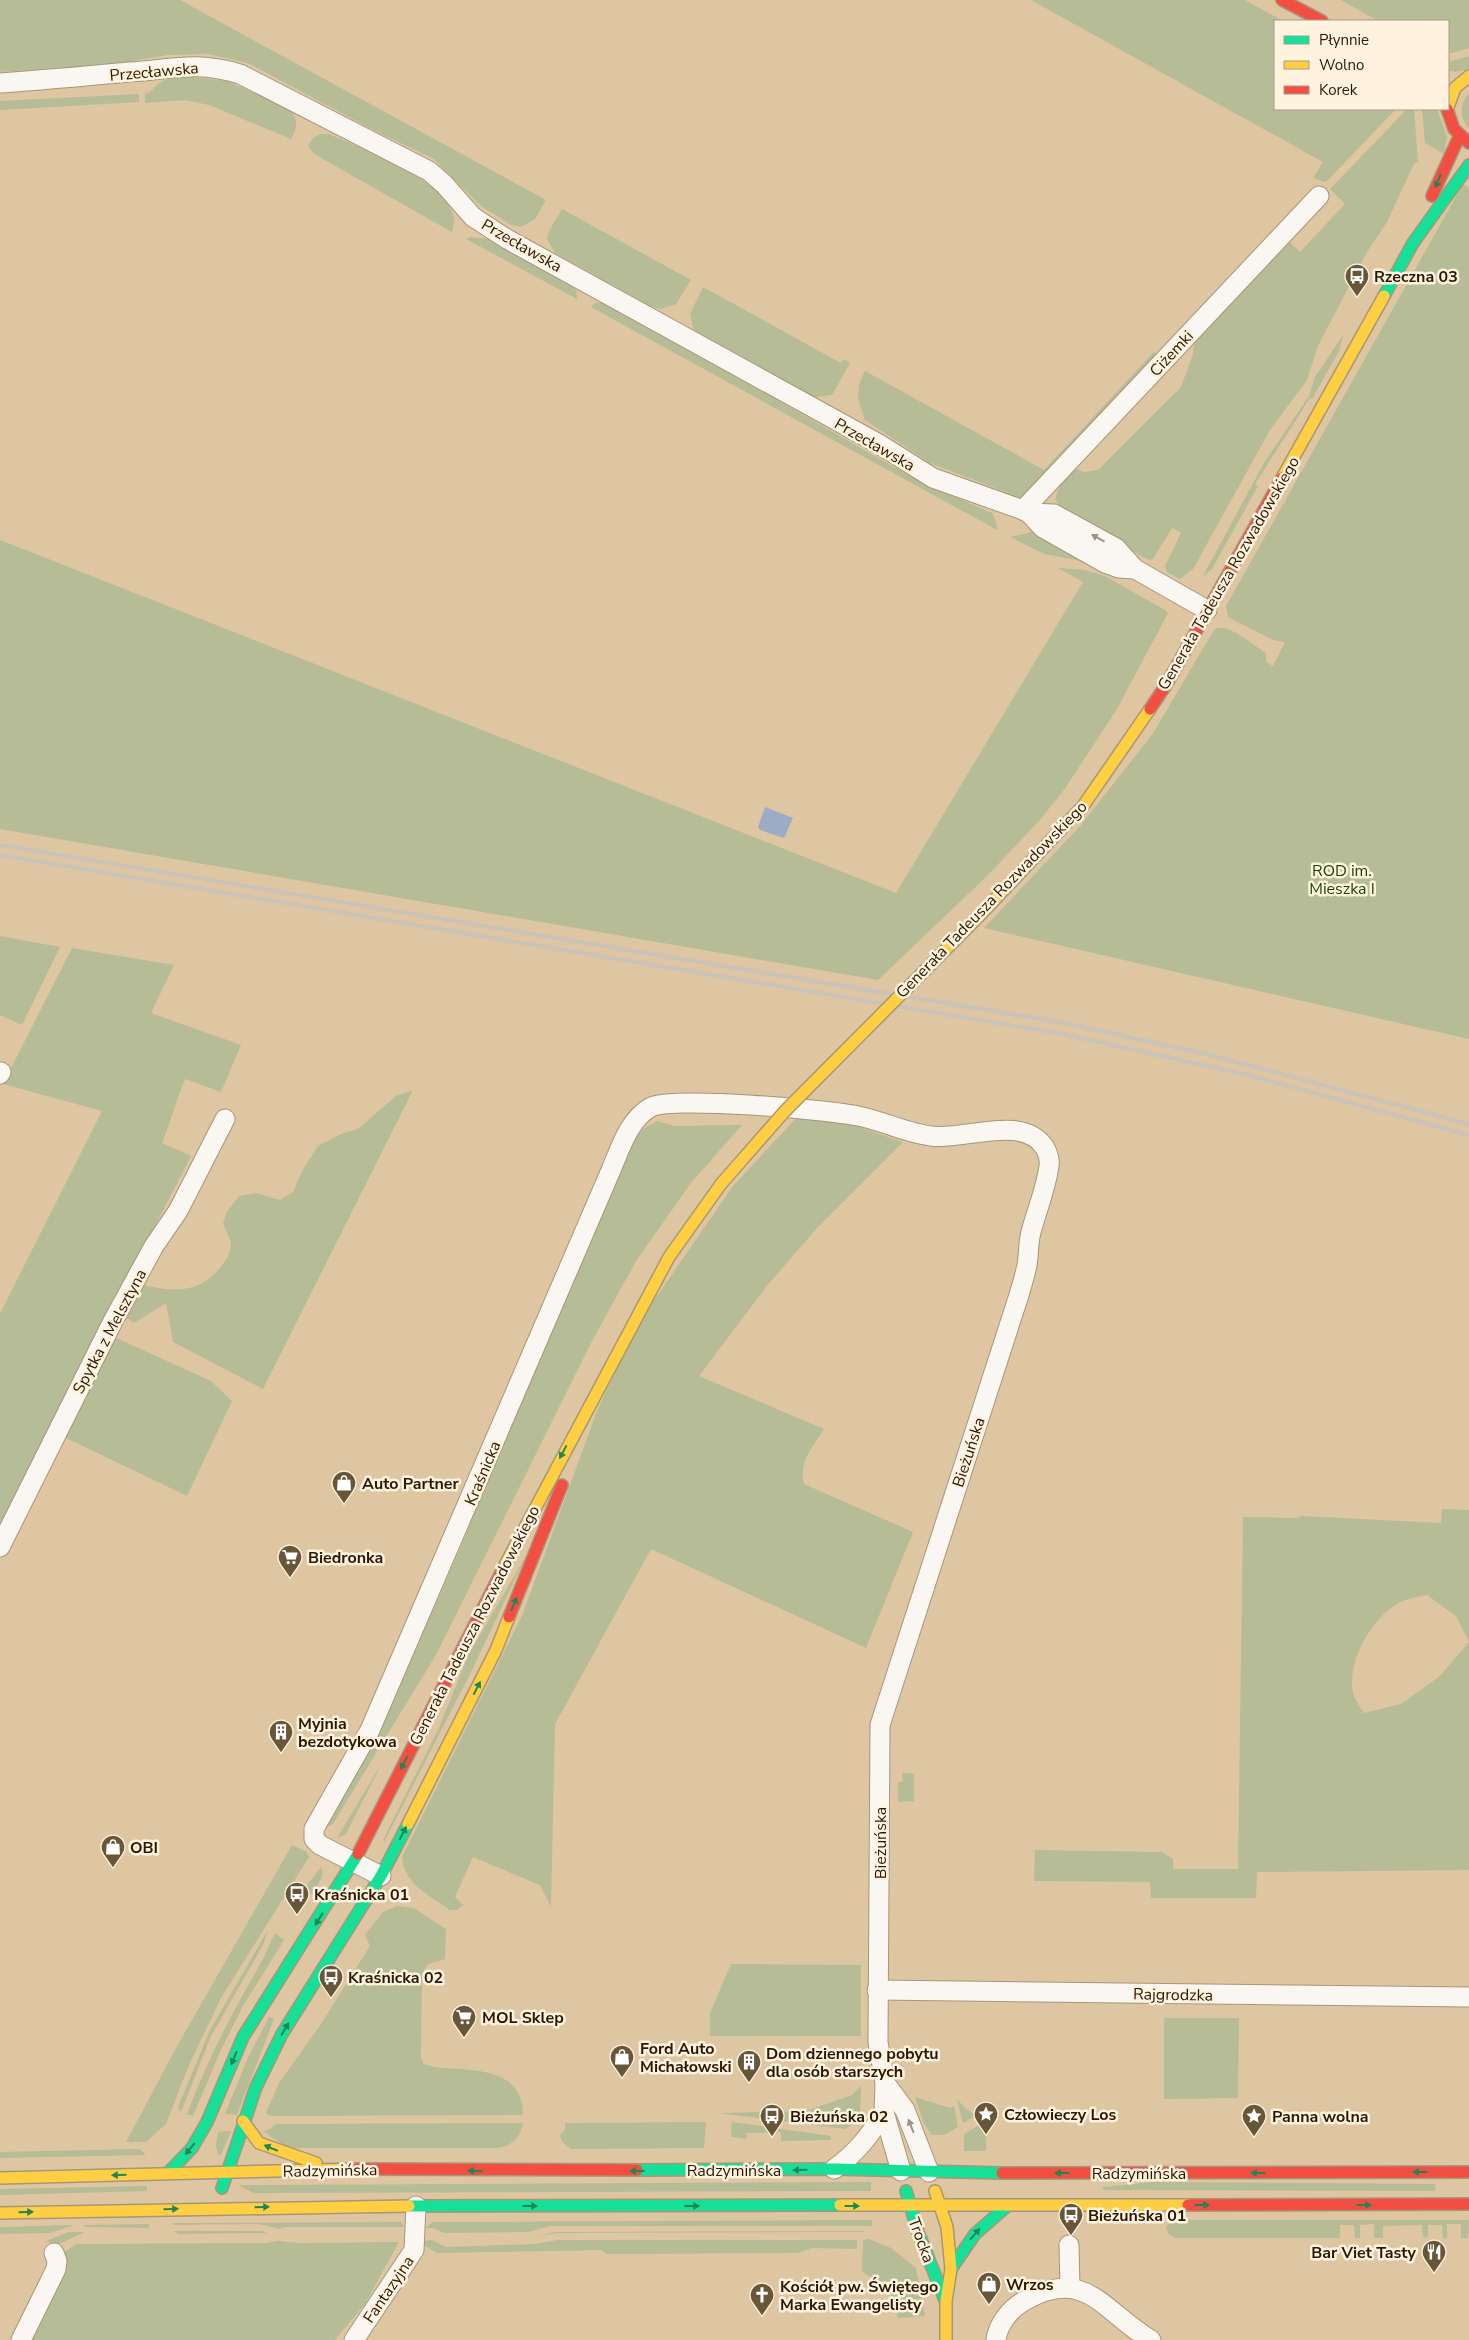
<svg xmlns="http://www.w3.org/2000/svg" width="1469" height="2340" font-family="'Nunito Sans',sans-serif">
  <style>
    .green { fill: #b6bc95 }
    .water { fill: #9cacc4 }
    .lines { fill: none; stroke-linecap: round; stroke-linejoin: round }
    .street-casing { stroke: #a89678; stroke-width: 21 }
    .fast-casing { stroke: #a89678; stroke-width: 14 }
    .slow-casing { stroke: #a89678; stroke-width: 14 }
    .jam-casing { stroke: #a89678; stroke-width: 14 }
    .street { stroke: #faf6f1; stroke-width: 19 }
    .fast { stroke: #16e098; stroke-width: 11 }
    .slow { stroke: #ffcf43; stroke-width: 11 }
    .jam { stroke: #f24e42; stroke-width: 11 }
    .rail { stroke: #cac3b8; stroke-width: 4 }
    .slow-bridge-casing { stroke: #a89678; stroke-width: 14; stroke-linecap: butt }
    .slow-bridge { stroke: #ffcf43; stroke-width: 11 }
    .oneway { fill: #1f8654 }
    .oneway2 { fill: #9c9385 }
    .labels { text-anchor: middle; stroke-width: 5; stroke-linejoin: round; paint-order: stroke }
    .street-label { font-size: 16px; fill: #291900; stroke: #fff2df }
    .poi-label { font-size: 16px; font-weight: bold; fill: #291900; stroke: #fff2df; text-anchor: start }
    .park-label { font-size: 16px; fill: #194900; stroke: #fff2df }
  </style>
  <rect width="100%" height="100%" fill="#dec6a2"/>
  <g class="green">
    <path d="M0,0H180L546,200L535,219L521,227L511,225L481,206L434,159L375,131L248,63L208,54L168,55L121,63L0,72Z"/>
    <path d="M1031,0H1245L1283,21H1275V109H1396L1328,180L1324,182L1313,178L1323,162Z"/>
    <path d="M1341,0H1469V48L1448,54V21H1378Z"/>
    <path d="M1469,56V69L1455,72L1448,70V62Z"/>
    <path d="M190,77L227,81L289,108C298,119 298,127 291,139L209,105L185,100L145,103V94C153,92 154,86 161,82C169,77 181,78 190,77Z"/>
    <path d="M1469,93V129C1460,118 1459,104 1469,93Z"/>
    <path d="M139,94V102L0,110V101Z"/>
    <path d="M1407,109H1414L1418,162L1414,164L1387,222L1367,252L1318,346L1307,380L1270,430L1193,569L1180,579L1167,572L1165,566L1181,533L1172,528L1153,559L1149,560L1066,515L1055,499L1060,485L1073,468L1085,472L1098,470L1181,387L1193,354L1195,338L1288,240L1300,252L1345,204L1330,189Z"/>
    <path d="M1422,109H1437L1447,137L1444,154L1425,143Z"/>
    <path d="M320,134H329C362,149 446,179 454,217C455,222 453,227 452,232L314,154L308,146L313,138Z"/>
    <path d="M1463,184L1469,188V1039L984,928L1080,826L1152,735L1214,630C1225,621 1249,642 1260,649L1266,653V662L1273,666L1285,642L1273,640L1228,617L1226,606Z"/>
    <path d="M562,209L691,280L676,304L660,309L650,306L555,253L547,239L549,231Z"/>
    <path d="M470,237L489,239L576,287L577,299L466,239Z"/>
    <path d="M703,287L841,363L843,359L850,363L832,395L811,398L694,330L690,314Z"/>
    <path d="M595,303H607L924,484L992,513L996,522L997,530L591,307Z"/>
    <path d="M1343,335L1339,351L1312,399L1310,398L1255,484L1258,486L1212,569L1203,576L1264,463L1309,396L1315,377Z"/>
    <path d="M1154,352L1160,359L1024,499L930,463L865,420L858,399L859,384L865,371L1044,470Z"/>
    <path d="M1032,532L1044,536L1105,569L1076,560L1044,554L1010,537Z"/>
    <path d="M0,540L896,893L1083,582L1058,568L1085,570L1105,576L1165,610L1168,613L1117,709L1064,790L1039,821L986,877L878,980L0,829Z"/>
    <path d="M0,936L60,947L22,1025L0,1015Z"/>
    <path d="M72,948L174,965L151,1013L241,1045L221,1092L185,1079C176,1100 171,1121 162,1143L191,1156L69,1393L0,1534V1314L102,1111L3,1084Z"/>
    <path d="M413,1090L263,1389L173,1342L166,1303L134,1323L124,1316L143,1285C173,1292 197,1294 219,1269C224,1263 231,1254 231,1245C231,1239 225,1229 223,1223L227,1212L239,1196L256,1193L280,1200L293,1192L303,1169L318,1146L343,1133L358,1129L396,1096Z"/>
    <path d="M801,1113L823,1115L903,1142L817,1228L766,1287L699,1376L824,1429C813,1447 798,1462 804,1484L913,1532L866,1648L651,1549L555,1724L551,1907L540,1885L473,1857L455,1897L463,1905L457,1910H450C429,1895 404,1884 402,1857L522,1616L597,1411L639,1322L733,1186Z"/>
    <path d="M657,1121L675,1126L742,1125L691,1183L636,1261L592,1341L437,1653L333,1824L327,1827L325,1824L387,1716L463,1542L503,1437L632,1140L643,1129Z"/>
    <path d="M112,1336L211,1381L232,1401L187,1496L62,1436Z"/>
    <path d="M1442,1509L1469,1510V1642L1456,1616L1427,1595C1417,1597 1405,1599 1397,1604C1370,1620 1347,1662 1353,1693C1355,1700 1360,1707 1364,1713L1401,1704L1440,1676L1469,1642V1870L1257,1872L1256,1898H1151L1150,1882L1034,1881L1035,1850L1162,1852L1173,1859V1869H1238L1243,1517L1299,1518L1300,1516L1441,1523Z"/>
    <path d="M527,1554L471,1672L384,1842L383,1840L438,1730L469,1654Z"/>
    <path d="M382,1763L346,1834L337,1838Z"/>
    <path d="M902,1773L914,1774V1801L898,1802V1783L903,1781Z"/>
    <path d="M292,1845L307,1852L309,1857L221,1998L189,2065L166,2124L146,2142H126L176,2048Z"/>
    <path d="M322,1866V1877L313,1895L304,1889Z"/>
    <path d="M397,1906L414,1908L446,1929L445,1959L428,1964L422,1974L421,2058L424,2064L434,2067C469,2071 523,2065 523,2115L270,2116L266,2113L279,2083L321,2024L370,1946L365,1935L383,1912Z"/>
    <path d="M268,1930L263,1945L211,2036L181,2112L178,2107L210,2030Z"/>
    <path d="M275,1933L284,1940L243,2006L220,2052L193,2116L187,2114C207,2060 233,2011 262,1961C267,1952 270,1942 275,1933Z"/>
    <path d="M731,1964L861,1965V2036H710V2013Z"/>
    <path d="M269,2017L274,2019L237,2115L225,2114L247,2060Z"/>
    <path d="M1164,2018H1239L1238,2098L1164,2099Z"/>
    <path d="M861,2086L860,2120L845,2129L718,2113L806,2111L852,2095Z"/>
    <path d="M915,2097L950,2108L954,2106L958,2127L944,2135H932L924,2124Z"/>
    <path d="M957,2099L967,2110L977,2115L963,2123Z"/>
    <path d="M986,2121V2151H964V2134Z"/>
    <path d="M706,2122L704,2148L572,2149C566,2146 561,2142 560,2135L565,2130V2123Z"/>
    <path d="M732,2122L831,2136V2140L781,2141V2132L746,2133L747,2139L731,2137Z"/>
    <path d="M523,2123C519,2138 514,2145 498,2148H288L263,2131L270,2129L275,2124Z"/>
    <path d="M231,2131L221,2155H218L216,2146L218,2132Z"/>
    <path d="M139,2149L146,2155L0,2158V2152Z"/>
    <path d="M871,2182V2191L254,2193L239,2186L241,2185Z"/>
    <path d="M1152,2182L1435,2184L1436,2189L1434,2191L1103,2190V2187Z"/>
    <path d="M147,2186V2191L0,2195V2189Z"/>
    <path d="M872,2220V2226H549L529,2232L444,2233L433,2228H426L432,2222Z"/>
    <path d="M1176,2220H1469L1468,2238H1461V2224H1447V2238H1443L1442,2225H1428V2238L1423,2237L1422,2225L1383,2226V2238H1374V2224L1360,2225V2238H1355L1354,2225H1340V2238H1175L1168,2234L1166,2226Z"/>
    <path d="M401,2222L404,2227H285L279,2229L259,2224L173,2225V2223Z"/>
    <path d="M149,2224V2228L85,2227L84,2225Z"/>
    <path d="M74,2225L50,2233L0,2234V2227Z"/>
    <path d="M174,2231H262L267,2233L178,2234Z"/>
    <path d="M864,2231L866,2232L557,2233L535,2237L555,2232Z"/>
    <path d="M68,2232H85L57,2245L46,2241Z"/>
    <path d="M869,2239L891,2248L916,2268L925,2316L898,2318L890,2291L862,2271L863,2240Z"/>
    <path d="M432,2240L446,2247L535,2244L557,2240H857V2249L811,2248L799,2253L607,2254L602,2250L437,2253L425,2246L423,2241Z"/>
    <path d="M278,2241L298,2243L399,2242L365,2304L335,2340H25L66,2266L64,2252L77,2244L265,2243Z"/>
  </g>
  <path class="water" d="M765,807L793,818L784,838L760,830L758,827Z"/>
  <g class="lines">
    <defs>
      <g id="street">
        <path d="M0,83C43,80 87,76 130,72C174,69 196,61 240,74L429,171L444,184L473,217L507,239L879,444L933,478L1023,510L1029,513L1043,528L1105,563L1119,568L1135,569"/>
        <path d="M1023,510L1319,196"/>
        <path d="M1029,513L1054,514L1116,548L1135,569L1207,610"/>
        <path d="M0,1074L1,1072"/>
        <path d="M0,1547L113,1321L154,1246L178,1211L225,1119"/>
        <path d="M381,1876L320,1845L314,1839V1829L370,1730L611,1170C620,1149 629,1119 651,1107C672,1096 830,1110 858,1116C883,1121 906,1133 931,1136C965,1141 1023,1113 1045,1148C1048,1153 1050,1161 1049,1166C1046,1188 1037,1210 1031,1232C1028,1243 1029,1254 1027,1265C1025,1275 1022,1285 1019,1295L880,1725L878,2042L885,2083L884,2112L901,2171"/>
        <path d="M877,1990L1469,1997"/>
        <path d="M885,2083L905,2110L929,2172"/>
        <path d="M834,2169C856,2153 870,2136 884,2112"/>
        <path d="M1069,2245L1070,2288"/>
        <path d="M21,2340L56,2269L57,2261L54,2253"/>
        <path d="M354,2340L414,2250L416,2206"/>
        <path d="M996,2340C998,2324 1010,2309 1024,2301C1086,2265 1104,2313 1151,2340"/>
      </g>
      <g id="fast">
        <path d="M1384,296L1413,243L1469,165"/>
        <path d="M637,2170L834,2169L1002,2173"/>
        <path d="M168,2173L192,2148L207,2122L243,2037L358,1854"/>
        <path d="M222,2188L256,2087L282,2034L381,1876L408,1824"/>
        <path d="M906,2191L918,2232L945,2300"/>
        <path d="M409,2206L840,2205"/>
        <path d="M951,2269L975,2234L1007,2206"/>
      </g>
      <g id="slow">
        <path d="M1448,107L1455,88L1469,76"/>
        <path d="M1282,478L1384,296"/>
        <path d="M982,913L1083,806L1150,709"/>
        <path d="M504,1567L669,1257L721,1184"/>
        <path d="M408,1824L496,1650L509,1617"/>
        <path d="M243,2121L259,2143L316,2163"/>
        <path d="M0,2178L356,2169"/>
        <path d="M935,2191L947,2227L951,2269L946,2301V2340"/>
        <path d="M840,2205H1188"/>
        <path d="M0,2213L409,2206"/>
      </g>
      <g id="jam">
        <path d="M1282,0L1322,21"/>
        <path d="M1447,109L1454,129L1469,143"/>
        <path d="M1432,196L1459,137"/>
        <path d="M1150,709L1166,685L1282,478"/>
        <path d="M509,1617L562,1485"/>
        <path d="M358,1854L504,1567"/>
        <path d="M356,2169L637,2170"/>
        <path d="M1002,2173L1469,2172"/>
        <path d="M1188,2205L1469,2204"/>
      </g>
    </defs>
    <use href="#street" class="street-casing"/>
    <use href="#fast" class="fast-casing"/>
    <use href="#slow" class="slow-casing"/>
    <use href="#jam" class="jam-casing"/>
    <use href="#street" class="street"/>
    <use href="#fast" class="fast"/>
    <use href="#slow" class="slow"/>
    <use href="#jam" class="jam"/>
    <g class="rail">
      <path d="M0,845L1065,1023L1206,1054L1469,1124"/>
      <path d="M0,855L1063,1034L1248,1075L1469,1135"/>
    </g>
    <defs>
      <path id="slow-bridge" d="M721,1184L785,1111L982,913"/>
    </defs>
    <use href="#slow-bridge" class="slow-bridge-casing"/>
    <use href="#slow-bridge" class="slow-bridge"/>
  </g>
  <defs><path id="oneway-solid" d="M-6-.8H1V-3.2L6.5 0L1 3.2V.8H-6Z" transform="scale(1.25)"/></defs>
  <g class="oneway">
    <use href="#oneway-solid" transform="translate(1438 181) rotate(112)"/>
    <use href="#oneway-solid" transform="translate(563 1452) rotate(118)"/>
    <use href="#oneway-solid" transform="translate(514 1604) rotate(-68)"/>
    <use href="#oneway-solid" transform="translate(477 1688) rotate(-63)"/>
    <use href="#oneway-solid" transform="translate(404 1763) rotate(117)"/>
    <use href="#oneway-solid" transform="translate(403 1833) rotate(-63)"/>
    <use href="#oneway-solid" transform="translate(319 1919) rotate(122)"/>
    <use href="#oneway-solid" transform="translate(285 2029) rotate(-59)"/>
    <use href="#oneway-solid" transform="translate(234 2058) rotate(113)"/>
    <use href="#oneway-solid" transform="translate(271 2148) rotate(-157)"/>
    <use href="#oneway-solid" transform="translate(190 2149) rotate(129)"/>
    <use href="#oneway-solid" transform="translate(800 2170) rotate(179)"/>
    <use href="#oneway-solid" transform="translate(475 2171) rotate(-179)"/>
    <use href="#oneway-solid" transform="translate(637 2171) rotate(180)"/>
    <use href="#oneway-solid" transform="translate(1420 2172) rotate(180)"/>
    <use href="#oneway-solid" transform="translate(1062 2173) rotate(-180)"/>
    <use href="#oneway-solid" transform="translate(1258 2173) rotate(180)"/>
    <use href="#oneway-solid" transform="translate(119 2175) rotate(178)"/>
    <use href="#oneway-solid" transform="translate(1202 2205)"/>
    <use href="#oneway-solid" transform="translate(1364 2205)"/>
    <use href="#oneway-solid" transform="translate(530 2206)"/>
    <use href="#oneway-solid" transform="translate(692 2206)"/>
    <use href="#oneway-solid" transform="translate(852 2206)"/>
    <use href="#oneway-solid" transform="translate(262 2207) rotate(-1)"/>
    <use href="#oneway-solid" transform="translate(171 2209) rotate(-1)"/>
    <use href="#oneway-solid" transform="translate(26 2212) rotate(-1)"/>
    <use href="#oneway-solid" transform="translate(975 2234) rotate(-49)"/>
  </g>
  <g class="oneway2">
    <use href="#oneway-solid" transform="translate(1098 538) rotate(-151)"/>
    <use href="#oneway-solid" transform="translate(911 2126) rotate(-111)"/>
  </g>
  <defs>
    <symbol id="bus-pin" viewBox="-11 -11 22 30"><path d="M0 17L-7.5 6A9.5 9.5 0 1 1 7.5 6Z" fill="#685639" stroke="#fff2df"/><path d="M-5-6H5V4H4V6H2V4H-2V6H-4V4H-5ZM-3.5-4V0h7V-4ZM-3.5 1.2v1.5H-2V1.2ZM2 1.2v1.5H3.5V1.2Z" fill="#fff"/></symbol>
    <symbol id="shop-pin" viewBox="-11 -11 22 30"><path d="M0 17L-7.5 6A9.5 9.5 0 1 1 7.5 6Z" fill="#685639" stroke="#fff2df"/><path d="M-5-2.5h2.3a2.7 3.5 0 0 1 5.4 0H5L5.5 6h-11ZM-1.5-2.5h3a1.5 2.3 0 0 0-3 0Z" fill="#fff"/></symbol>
    <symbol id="supermarket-pin" viewBox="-11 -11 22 30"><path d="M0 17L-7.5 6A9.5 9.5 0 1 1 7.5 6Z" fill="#685639" stroke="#fff2df"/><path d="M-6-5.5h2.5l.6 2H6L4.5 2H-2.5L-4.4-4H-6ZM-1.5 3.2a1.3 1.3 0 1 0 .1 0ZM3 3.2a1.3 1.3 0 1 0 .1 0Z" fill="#fff"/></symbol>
    <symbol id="building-pin" viewBox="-11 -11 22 30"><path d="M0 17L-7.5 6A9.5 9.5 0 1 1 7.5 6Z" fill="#685639" stroke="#fff2df"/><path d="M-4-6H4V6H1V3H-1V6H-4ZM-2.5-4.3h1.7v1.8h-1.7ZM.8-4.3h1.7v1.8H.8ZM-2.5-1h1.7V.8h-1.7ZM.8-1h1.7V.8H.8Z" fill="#fff"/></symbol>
    <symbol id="sight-pin" viewBox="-11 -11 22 30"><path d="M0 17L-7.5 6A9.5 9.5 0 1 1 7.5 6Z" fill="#685639" stroke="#fff2df"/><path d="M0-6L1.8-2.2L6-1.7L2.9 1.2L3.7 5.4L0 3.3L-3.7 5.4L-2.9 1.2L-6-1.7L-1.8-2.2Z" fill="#fff"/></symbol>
    <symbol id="restaurant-pin" viewBox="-11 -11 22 30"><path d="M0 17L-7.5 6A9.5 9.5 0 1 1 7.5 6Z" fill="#685639" stroke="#fff2df"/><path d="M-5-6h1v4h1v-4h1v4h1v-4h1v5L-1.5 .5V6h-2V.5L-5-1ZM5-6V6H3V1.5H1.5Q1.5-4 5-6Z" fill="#fff"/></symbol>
    <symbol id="church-pin" viewBox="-11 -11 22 30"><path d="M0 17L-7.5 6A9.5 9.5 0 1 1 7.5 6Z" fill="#685639" stroke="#fff2df"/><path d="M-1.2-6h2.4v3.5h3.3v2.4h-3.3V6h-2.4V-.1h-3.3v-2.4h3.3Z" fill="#fff"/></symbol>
  </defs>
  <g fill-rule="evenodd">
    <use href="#bus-pin" x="1343" y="262" width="28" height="38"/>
    <use href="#shop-pin" x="330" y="1469" width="28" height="38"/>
    <use href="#supermarket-pin" x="276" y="1543" width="28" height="38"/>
    <use href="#building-pin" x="267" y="1718" width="28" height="38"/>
    <use href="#shop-pin" x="99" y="1833" width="28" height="38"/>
    <use href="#bus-pin" x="283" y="1880" width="28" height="38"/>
    <use href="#bus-pin" x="317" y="1963" width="28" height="38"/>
    <use href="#supermarket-pin" x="450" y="2003" width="28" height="38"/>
    <use href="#shop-pin" x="608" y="2043" width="28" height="38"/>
    <use href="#building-pin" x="735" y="2048" width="28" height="38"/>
    <use href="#sight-pin" x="972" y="2100" width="28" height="38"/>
    <use href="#bus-pin" x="758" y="2102" width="28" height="38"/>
    <use href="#sight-pin" x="1240" y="2102" width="28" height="38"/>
    <use href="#bus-pin" x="1057" y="2201" width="28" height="38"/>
    <use href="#restaurant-pin" x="1420" y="2238" width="28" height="38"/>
    <use href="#shop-pin" x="975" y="2270" width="28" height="38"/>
    <use href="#church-pin" x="748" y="2281" width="28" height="38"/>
  </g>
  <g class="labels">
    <g class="street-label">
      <text transform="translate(154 71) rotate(-5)" y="6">Przecławska</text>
      <text transform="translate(522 245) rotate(30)" y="6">Przecławska</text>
      <text transform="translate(1171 353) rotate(-47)" y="6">Ciżemki</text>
      <text transform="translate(875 444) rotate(30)" y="6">Przecławska</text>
      <text transform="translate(1228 573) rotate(-60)" y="6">Generała Tadeusza Rozwadowskiego</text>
      <text transform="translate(991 899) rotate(-46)" y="6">Generała Tadeusza Rozwadowskiego</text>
      <text transform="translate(109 1331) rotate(-62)" y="6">Spytka z Melsztyna</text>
      <text transform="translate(968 1452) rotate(-72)" y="6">Bieżuńska</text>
      <text transform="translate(482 1473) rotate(-67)" y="6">Kraśnicka</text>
      <text transform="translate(474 1625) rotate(-63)" y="6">Generała Tadeusza Rozwadowskiego</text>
      <text transform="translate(880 1843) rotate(-90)" y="6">Bieżuńska</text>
      <text transform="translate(1173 1994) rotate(1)" y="6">Rajgrodzka</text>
      <text transform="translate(330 2170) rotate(-1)" y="6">Radzymińska</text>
      <text x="734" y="2176">Radzymińska</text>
      <text x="1139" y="2179">Radzymińska</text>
      <text transform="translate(922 2240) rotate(70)" y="6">Trocka</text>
      <text transform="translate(388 2289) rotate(-56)" y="6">Fantazyjna</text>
    </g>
    <g class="poi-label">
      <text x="1374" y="282">Rzeczna 03</text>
      <text x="362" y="1489">Auto Partner</text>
      <text x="308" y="1563">Biedronka</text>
      <text x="298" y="1729">Myjnia<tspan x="298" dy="18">bezdotykowa</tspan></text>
      <text x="130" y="1853">OBI</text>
      <text x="314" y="1900">Kraśnicka 01</text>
      <text x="348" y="1983">Kraśnicka 02</text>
      <text x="482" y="2023">MOL Sklep</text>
      <text x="640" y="2054">Ford Auto<tspan x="640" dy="18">Michałowski</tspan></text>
      <text x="766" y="2059">Dom dziennego pobytu<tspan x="766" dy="18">dla osób starszych</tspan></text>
      <text x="1004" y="2120">Człowieczy Los</text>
      <text x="790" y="2122">Bieżuńska 02</text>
      <text x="1272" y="2122">Panna wolna</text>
      <text x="1088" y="2221">Bieżuńska 01</text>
      <text x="1416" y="2258" text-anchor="end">Bar Viet Tasty</text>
      <text x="1006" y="2290">Wrzos</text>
      <text x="780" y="2292">Kościół pw. Świętego<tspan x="780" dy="18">Marka Ewangelisty</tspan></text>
    </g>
    <g class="park-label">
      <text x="1342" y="876">ROD im.<tspan x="1342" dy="18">Mieszka I</tspan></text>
    </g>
  </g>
  <rect x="1274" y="20" width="175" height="90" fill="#fff2df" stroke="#a99b86"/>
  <rect x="1284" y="36" width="25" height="8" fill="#16e098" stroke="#a99b86"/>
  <text x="1319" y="45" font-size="15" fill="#291900">Płynnie</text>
  <rect x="1284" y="61" width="25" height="8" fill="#ffcf43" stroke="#a99b86"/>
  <text x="1319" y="70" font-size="15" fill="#291900">Wolno</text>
  <rect x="1284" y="86" width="25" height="8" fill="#f24e42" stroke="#a99b86"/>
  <text x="1319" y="95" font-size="15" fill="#291900">Korek</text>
</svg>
